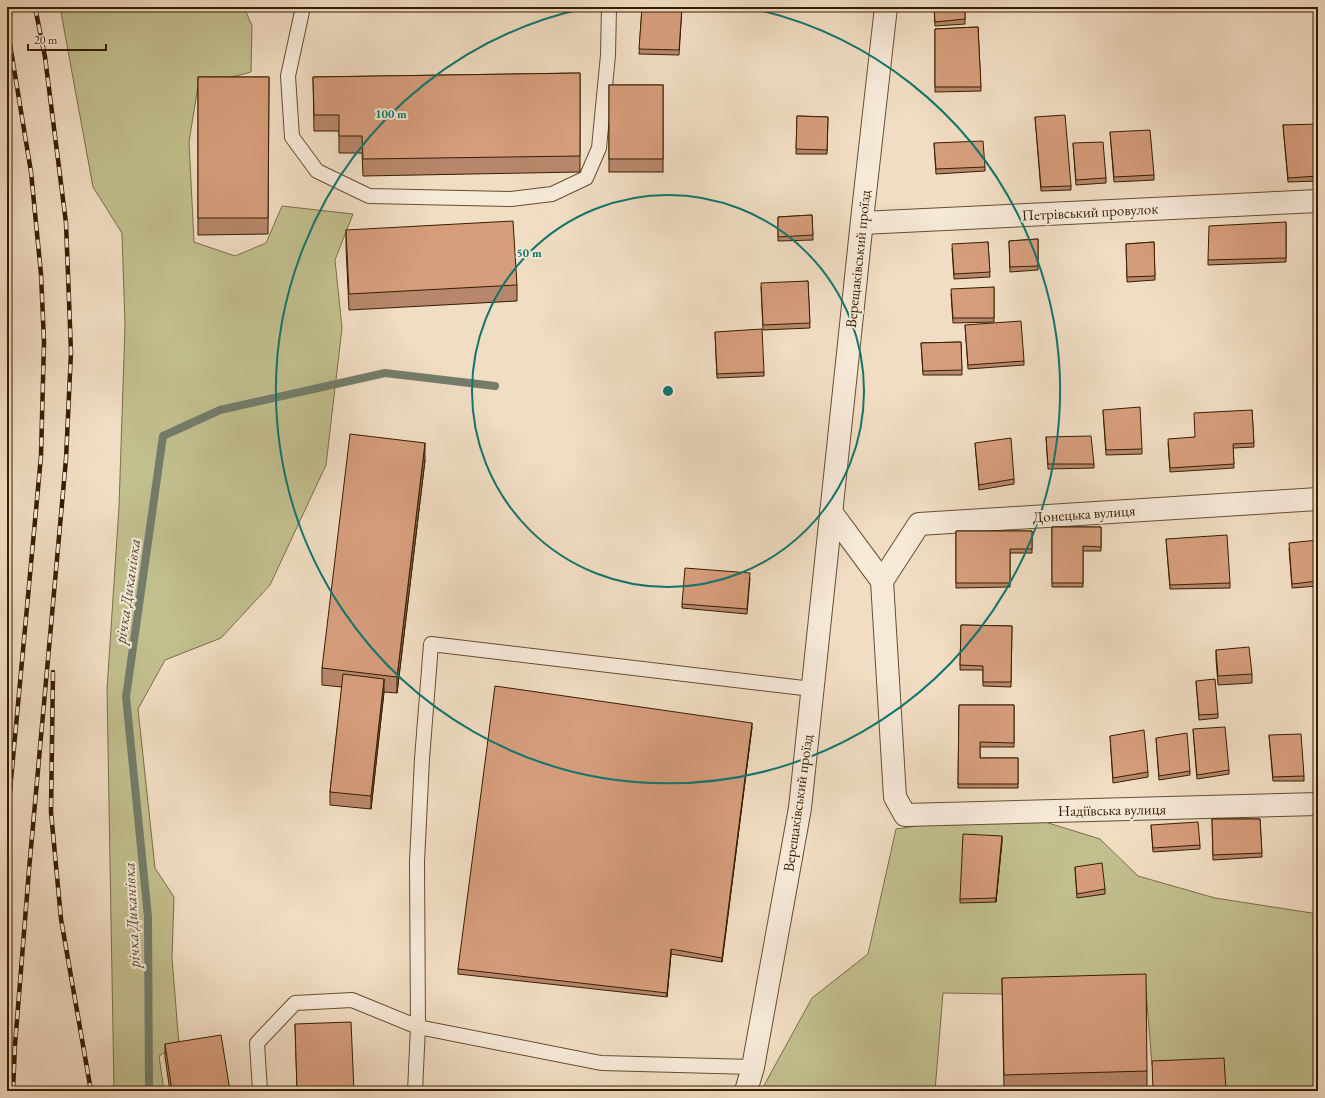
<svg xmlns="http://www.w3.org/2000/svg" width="1325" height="1098" font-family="'EB Garamond',serif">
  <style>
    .green { fill: #c2bf8e; stroke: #7c6e47 }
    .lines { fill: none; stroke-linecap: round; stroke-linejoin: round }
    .stream { stroke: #737d6a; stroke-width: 8 }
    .lane-casing { stroke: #664e31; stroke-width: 16 }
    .street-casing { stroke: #664e31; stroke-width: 24 }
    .lane { stroke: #f6e9d8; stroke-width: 14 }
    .street { stroke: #f6e9d8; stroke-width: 22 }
    .rail-casing { stroke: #371e00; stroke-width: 4.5 }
    .rail { stroke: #f6e9d8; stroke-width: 3; stroke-dasharray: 9; stroke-linecap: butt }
    .wall { fill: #b8876b; stroke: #371e00 }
    .shaded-wall { fill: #966e57; stroke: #371e00 }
    .building { fill: #d69d7c; stroke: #371e00 }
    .ring { fill: none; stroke: #0f766e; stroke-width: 2 }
    .labels { text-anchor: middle; stroke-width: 4; stroke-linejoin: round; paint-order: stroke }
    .street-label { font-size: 15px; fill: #371e00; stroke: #f6e9d8 }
    .water-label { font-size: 16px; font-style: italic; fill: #554d35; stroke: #f6e9d8 }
    .centre { fill: #0f766e; stroke: #f6e9d8; stroke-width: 2 }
    .ring-label { font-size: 12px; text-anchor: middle; font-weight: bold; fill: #0f766e; stroke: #f6e9d8; stroke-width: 4; stroke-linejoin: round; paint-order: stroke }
  </style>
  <rect width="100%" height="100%" fill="#f1ddc3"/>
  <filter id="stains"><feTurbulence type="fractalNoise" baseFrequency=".005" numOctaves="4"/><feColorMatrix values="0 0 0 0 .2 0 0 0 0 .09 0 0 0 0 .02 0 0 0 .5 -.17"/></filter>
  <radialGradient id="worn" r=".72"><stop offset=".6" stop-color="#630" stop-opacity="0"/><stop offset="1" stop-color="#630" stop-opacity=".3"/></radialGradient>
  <g class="green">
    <path d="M60,7H244L252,26L251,72L198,86L189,142L194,242L235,256L266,243L282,206L353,214L335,260L342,328L326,465L270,585L221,638L165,660L138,709L155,868L174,897L172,958L179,1045L159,1056L164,1091H114L107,689L119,507L125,326L122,233L93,187Z"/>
    <path d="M1013,812L1100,839L1138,876L1215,898L1318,914V1091H1225L1152,1065L1146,991L1002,994L943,993L935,1091H761L812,998L868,954L896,829Z"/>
  </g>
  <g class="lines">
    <path class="stream" d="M149,1091L148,917L126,697L163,436L220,410L385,373L495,386"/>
    <defs>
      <g id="lane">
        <path d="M303,7L288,76L292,137L317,171L369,196L511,199L552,194L586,178L599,148L608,55L609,7"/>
        <path d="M260,1091L257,1043L295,1003L352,1000L418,1027L601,1063L753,1067"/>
        <path d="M415,1091L418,1027L417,862L422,759L431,644L812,689"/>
      </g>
      <g id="street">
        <path d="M862,223L1318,201"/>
        <path d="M831,512L882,581L895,797L905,815L1318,804"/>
        <path d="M882,581L919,524L1318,499"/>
        <path d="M746,1091L753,1067L800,808L863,211L886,7"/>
      </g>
    </defs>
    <use href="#lane" class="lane-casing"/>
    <use href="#street" class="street-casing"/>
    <use href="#lane" class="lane"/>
    <use href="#street" class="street"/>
    <defs>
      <g id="rail">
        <path d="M7,26L31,172L41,274L44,342L41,456L7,823"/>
        <path d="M53,672L51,812L61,919L91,1091"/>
        <path d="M13,1091L15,1045L29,870L66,459L71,352L66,223L45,57L35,7"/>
      </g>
    </defs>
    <use href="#rail" class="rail-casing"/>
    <use href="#rail" class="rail"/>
  </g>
  <g class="wall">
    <path d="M642,7H682L679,55L639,54Z"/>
    <path d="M934,7H965V24L935,26Z"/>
    <path d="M978,27L981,91L935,92V29Z"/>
    <path d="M580,73V172L363,176L362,153H339V131H314L313,77Z"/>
    <path d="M198,77H269L268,234L198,235Z"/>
    <rect x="609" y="85" width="54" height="87"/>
    <path d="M797,116L828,117L827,154H796Z"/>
    <path d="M1035,117L1071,186V190L1041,191Z"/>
    <path d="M1283,125L1318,127V181L1288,182Z"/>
    <path d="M1110,132L1154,175V180L1114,182Z"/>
    <path d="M934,143L985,167V171L936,174Z"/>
    <path d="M1073,143L1106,178V183L1076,185Z"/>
    <path d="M812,215L813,240L778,241V217Z"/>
    <path d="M1286,222V262L1208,265V260Z"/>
    <path d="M346,230L517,285V301L349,310L346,247Z"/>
    <path d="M1038,239V270L1010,272L1009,241Z"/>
    <path d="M988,242L990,277L954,279L952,248Z"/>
    <path d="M1154,242L1155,280L1127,282L1126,244Z"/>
    <path d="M808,281L810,328L763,330L761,287Z"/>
    <path d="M994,287V322L953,323L951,294Z"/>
    <path d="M965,325L1024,361V365L968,369Z"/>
    <path d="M715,332L764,372V376L717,378Z"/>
    <path d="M961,342L962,375H923L921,343Z"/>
    <path d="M1103,410L1142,449V454L1106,455Z"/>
    <path d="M1252,410L1254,447L1233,448L1234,468L1170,472L1168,443L1195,437Z"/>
    <path d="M1046,437L1094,464V468L1048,469Z"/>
    <path d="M975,443L1014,479V484L979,490Z"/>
    <path d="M425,460L397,693L384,692L371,809L330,805V792L342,687L322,685V668Z"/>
    <path d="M1052,527H1101V551H1083V587H1052Z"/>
    <path d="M956,531H1032V553H1010V587L956,588Z"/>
    <path d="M1166,539L1230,583V588L1170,589Z"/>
    <path d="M1318,540V586L1292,588L1289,548Z"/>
    <path d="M750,578L747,614L682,608V604Z"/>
    <path d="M961,625L1012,626L1011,687L983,686V670H960Z"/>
    <path d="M1216,650L1252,674V683L1218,685L1216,659Z"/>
    <path d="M1196,681L1218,714V718L1199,720Z"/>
    <path d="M959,705H1014V747H980V758H1018V788H958Z"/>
    <path d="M752,727L722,962L671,954L667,997L458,974V969Z"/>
    <path d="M1193,729L1229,770V774L1197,779Z"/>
    <path d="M1269,735L1304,776V781H1273Z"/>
    <path d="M1110,736L1148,772V777L1113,783Z"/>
    <path d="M1156,738L1190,771V775L1159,780Z"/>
    <path d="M1212,819H1260L1262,857L1213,860Z"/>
    <path d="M1151,825L1200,845V849L1153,852Z"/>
    <path d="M1002,841L996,902L960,903V899Z"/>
    <path d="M1075,867L1105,889V894L1077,898Z"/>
    <path d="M1002,978L1147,1071V1088L1004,1091Z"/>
    <path d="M295,1024L354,1091H297Z"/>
    <path d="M165,1044L230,1091H170L165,1057Z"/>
  </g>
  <g class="shaded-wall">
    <path d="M425,443V460L397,693V677Z"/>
    <path d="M384,679V692L371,809V796Z"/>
    <path d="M752,723V727L722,962V958Z"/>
    <path d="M1002,836V841L996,902V898Z"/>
    <path d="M671,949V954L667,997V993Z"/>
  </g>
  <g class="building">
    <path d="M642,7H682L679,50L639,49Z"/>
    <path d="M934,7H965V19L935,22Z"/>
    <path d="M978,27L981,87H935V29Z"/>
    <path d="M580,73V156L363,159L362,136H339V115H314L313,77Z"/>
    <path d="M198,77H269L268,218H198Z"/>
    <rect x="609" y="85" width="54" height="74"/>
    <path d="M1065,115L1071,186L1041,187L1035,117Z"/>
    <path d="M797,116L828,117L827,150L796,149Z"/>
    <path d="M1318,124V176L1288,178L1283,125Z"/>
    <path d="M1150,130L1154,175L1114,177L1110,132Z"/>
    <path d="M983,141L985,167L936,169L934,143Z"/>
    <path d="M1103,142L1106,178L1076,180L1073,143Z"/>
    <path d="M812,215L813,235L778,237V217Z"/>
    <path d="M513,221L517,285L349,294L346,230Z"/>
    <path d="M1286,222V258L1208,260L1209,226Z"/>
    <path d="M1038,239V266L1010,267L1009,241Z"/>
    <path d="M988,242L990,272L954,274L952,244Z"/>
    <path d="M1154,242L1155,276L1127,277L1126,244Z"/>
    <path d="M808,281L810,323L763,325L761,283Z"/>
    <path d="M994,287V318H953L951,289Z"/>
    <path d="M1021,321L1024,361L968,365L965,325Z"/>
    <path d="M762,329L764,372L717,374L715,332Z"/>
    <path d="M961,342L962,370L923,371L921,343Z"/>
    <path d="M1140,407L1142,449L1106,450L1103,410Z"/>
    <path d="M1252,410L1254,443L1233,444L1234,464L1170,468L1168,439L1195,437L1194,413Z"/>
    <path d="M350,434L425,443L397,677L322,668Z"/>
    <path d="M1091,436L1094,464H1048L1046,437Z"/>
    <path d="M1011,438L1014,479L979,485L975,443Z"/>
    <path d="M1052,527H1101V547L1083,546V583H1052Z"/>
    <path d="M956,531H1032V549H1010V583H956Z"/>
    <path d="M1227,535L1230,583L1170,585L1166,539Z"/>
    <path d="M1318,540V581L1292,584L1289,543Z"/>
    <path d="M685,568L750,573L747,609L682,604Z"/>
    <path d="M961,625L1012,626L1011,682H983V666L960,665Z"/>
    <path d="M1249,647L1252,674L1218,676L1216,650Z"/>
    <path d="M343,674L384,679L371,796L330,792Z"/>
    <path d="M1215,679L1218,714L1199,715L1196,681Z"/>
    <path d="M495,686L752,723L722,958L671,949L667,993L458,969Z"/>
    <path d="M959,705H1014V743L980,742V758H1018V784H958Z"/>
    <path d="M1225,727L1229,770L1197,775L1193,729Z"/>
    <path d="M1144,730L1148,772L1113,778L1110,736Z"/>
    <path d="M1187,733L1190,771L1159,776L1156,738Z"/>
    <path d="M1301,734L1304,776L1273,777L1269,735Z"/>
    <path d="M1212,819H1260L1262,853L1213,855Z"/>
    <path d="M1198,822L1200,845L1153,848L1151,825Z"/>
    <path d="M963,834L1002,836L996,898L960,899Z"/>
    <path d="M1102,863L1105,889L1077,894L1075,867Z"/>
    <path d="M1146,974L1147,1071L1004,1075L1002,978Z"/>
    <path d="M351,1022L354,1091H297L295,1024Z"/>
    <path d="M221,1035L230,1091H172L165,1044Z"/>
    <path d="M1224,1058L1226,1091H1153L1152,1061Z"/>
  </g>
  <g class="ring">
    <circle cx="668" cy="391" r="196"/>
    <path d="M750 8A392 392 0 1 1 586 8"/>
  </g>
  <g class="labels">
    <g class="street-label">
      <text transform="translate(1090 212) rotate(-3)" y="5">Петрівський провулок</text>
      <text transform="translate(858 259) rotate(-84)" y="5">Верещаківський проїзд</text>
      <text transform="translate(1084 514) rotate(-4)" y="5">Донецька вулиця</text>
      <text transform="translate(798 803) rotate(-82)" y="5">Верещаківський проїзд</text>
      <text transform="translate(1112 810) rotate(-1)" y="5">Надіївська вулиця</text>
    </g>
    <g class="water-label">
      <text transform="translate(127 591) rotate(-82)" y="6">річка Диканівка</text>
      <text transform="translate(131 915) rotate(-93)" y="6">річка Диканівка</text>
    </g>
  </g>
  <circle cx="668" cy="391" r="6" class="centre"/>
  <g class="ring-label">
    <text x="391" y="118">100 m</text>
    <text x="529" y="257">50 m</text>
  </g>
  <rect width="1325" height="1098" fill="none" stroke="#f1ddc3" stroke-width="24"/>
  <rect x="8" y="8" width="1309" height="1082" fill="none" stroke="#371e00" stroke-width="2"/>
  <rect x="12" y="12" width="1301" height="1074" fill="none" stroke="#371e00"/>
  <path d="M28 44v6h78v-6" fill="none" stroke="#371e00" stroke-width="2"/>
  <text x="34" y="44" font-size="12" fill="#371e00" stroke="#f6e9d8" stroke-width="3" paint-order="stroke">20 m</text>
  <rect width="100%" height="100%" filter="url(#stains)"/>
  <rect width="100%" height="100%" fill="url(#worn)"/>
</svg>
